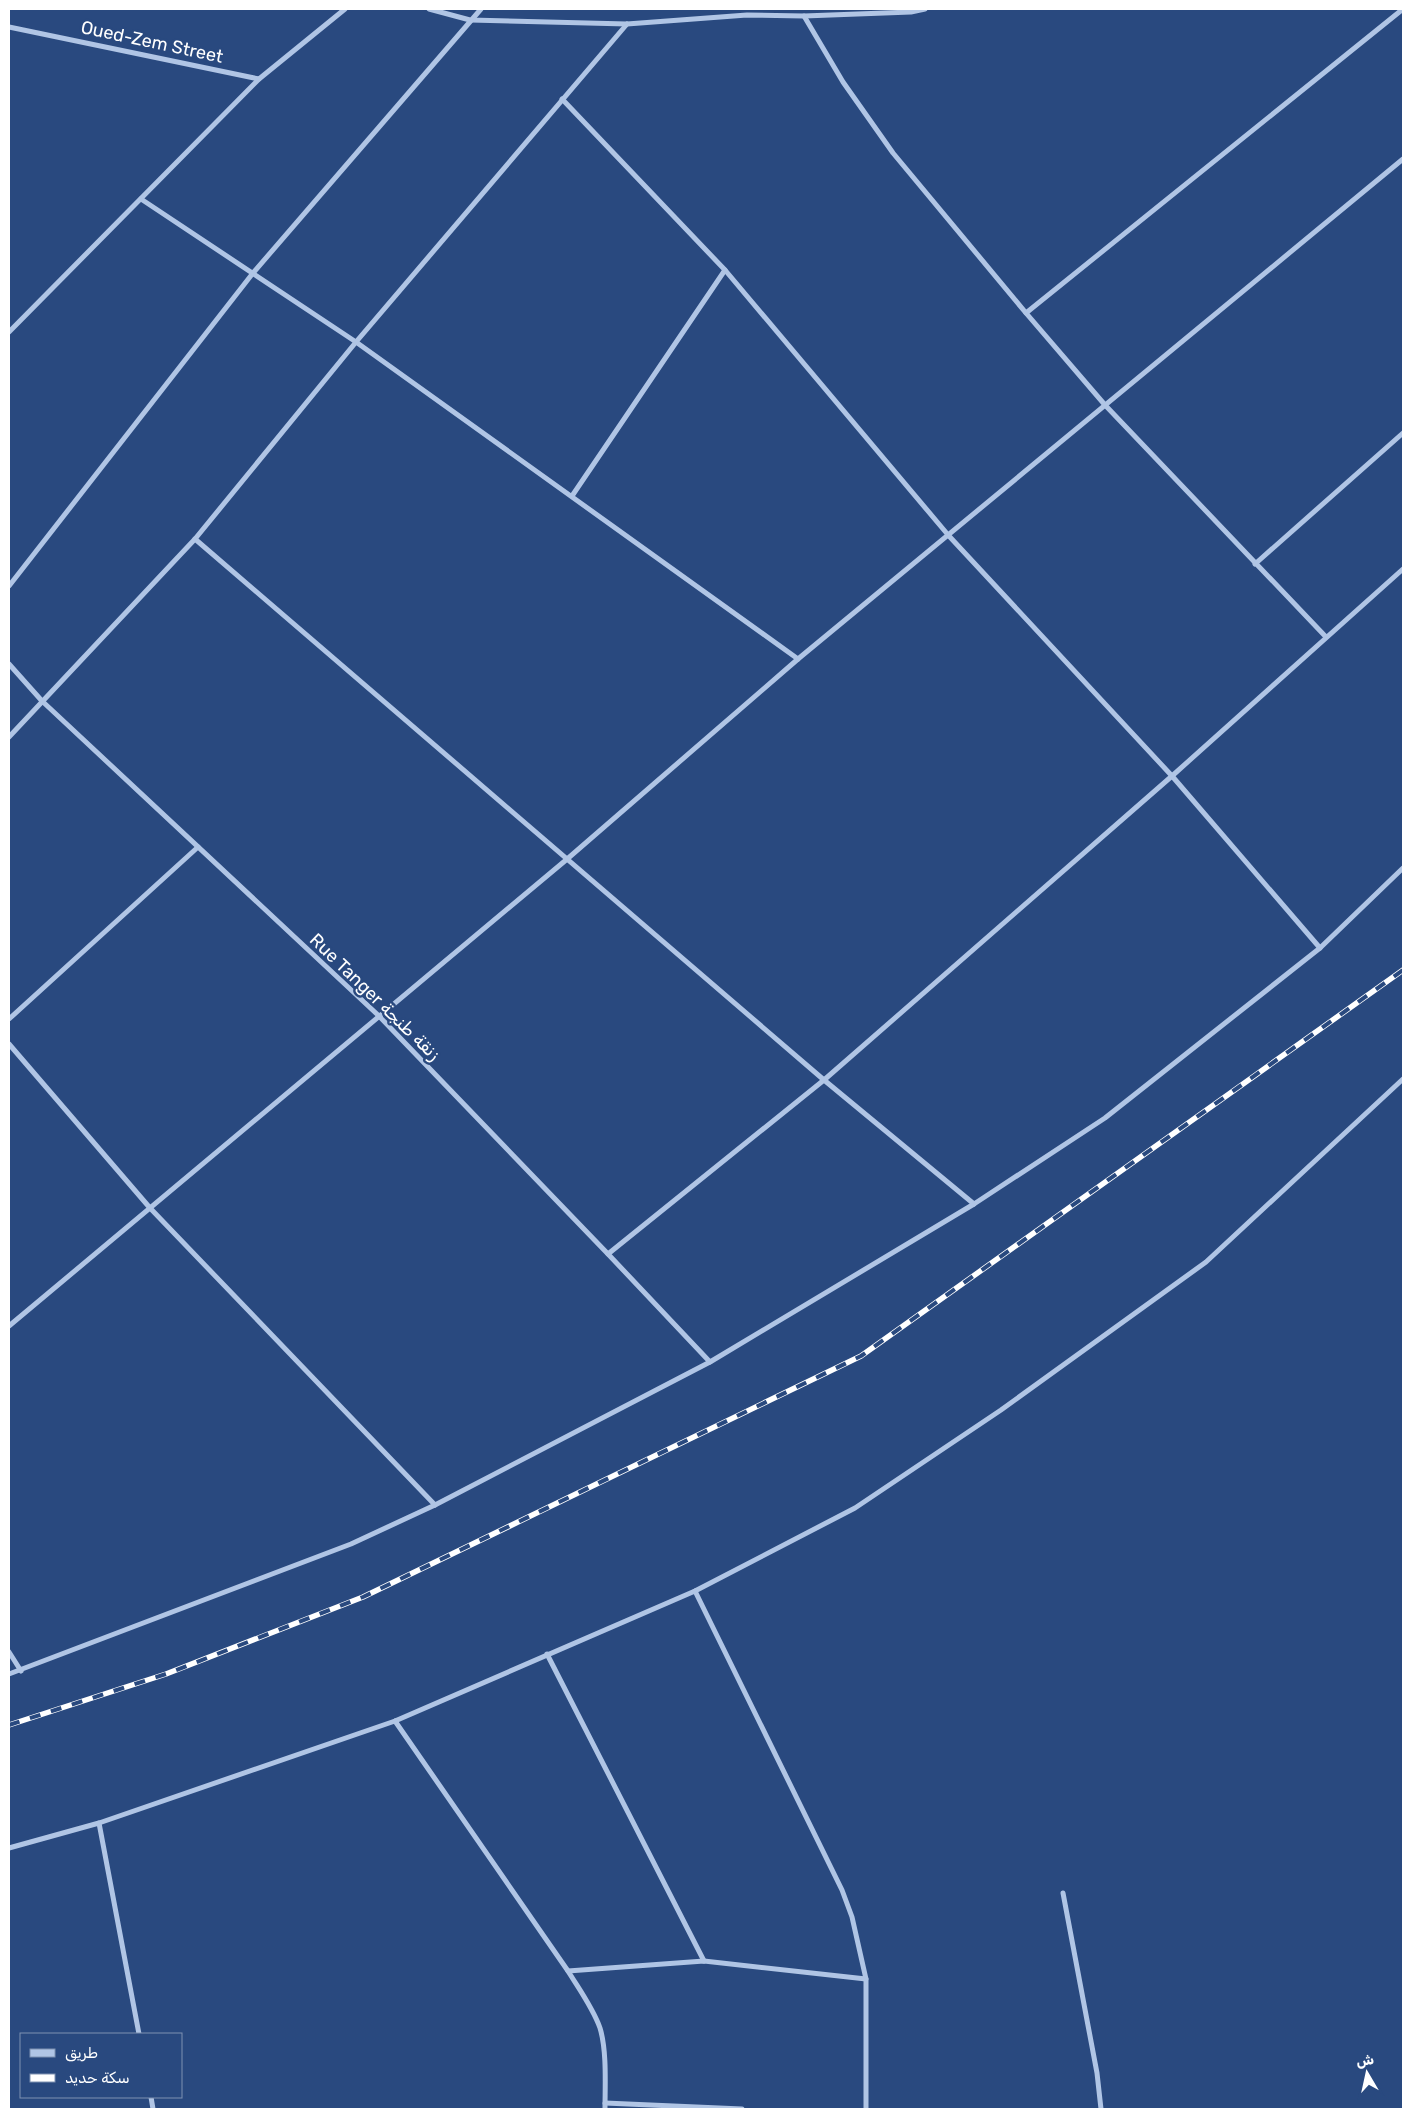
<svg xmlns="http://www.w3.org/2000/svg" width="1412" height="2118" font-family="Rubik,'Noto Naskh Arabic',sans-serif">
  <style>
    .lines { fill: none; stroke-linecap: round; stroke-linejoin: round }
    .minor { stroke: #b0c5e5; stroke-width: 5 }
    .rail-casing { stroke: #fff; stroke-width: 5.5 }
    .rail { stroke: #29497f; stroke-width: 4; stroke-dasharray: 11; stroke-linecap: butt }
    .labels { text-anchor: middle; stroke-width: 5; stroke-linejoin: round; paint-order: stroke }
    .street-label { font-size: 18px; fill: #fff; stroke: #29497f }
  </style>
  <rect width="100%" height="100%" fill="#29497f"/>
  <g class="lines">
    <g class="minor">
      <path d="M429,9L470,20L627,24L747,15L804,16L911,12L925,9"/>
      <path d="M804,16L843,82L893,153L1026,313L1105,405L1326,637"/>
      <path d="M9,27L259,79"/>
      <path d="M562,99L725,270L949,536L1172,776L1320,948"/>
      <path d="M141,199L356,342L798,659"/>
      <path d="M1026,313L1403,9"/>
      <path d="M9,332L259,79L345,9"/>
      <path d="M572,496L725,270"/>
      <path d="M195,539L824,1080L974,1204"/>
      <path d="M1255,564L1403,433"/>
      <path d="M9,586L253,273L481,9"/>
      <path d="M9,664L42,701L379,1016L608,1254L710,1362"/>
      <path d="M9,737L195,539L356,342L627,24"/>
      <path d="M9,1019L198,847"/>
      <path d="M9,1044L150,1208L435,1505"/>
      <path d="M608,1254L824,1080L1172,776L1403,569"/>
      <path d="M9,1326L566,860L798,659L1403,159"/>
      <path d="M695,1591L842,1890L852,1917L866,1979V2109"/>
      <path d="M9,1652L21,1671"/>
      <path d="M547,1654L704,1961"/>
      <path d="M9,1674L351,1544L435,1505L710,1362L974,1204L1105,1118L1320,948L1403,868"/>
      <path d="M395,1721L568,1971C579,1989 593,2008 600,2028C607,2051 605,2085 605,2109"/>
      <path d="M99,1823L139,2034"/>
      <path d="M9,1848L99,1823L395,1721L695,1591L855,1508L1001,1410L1206,1262L1403,1079"/>
      <path d="M1063,1893L1097,2073L1101,2109"/>
      <path d="M568,1971L704,1961L866,1979"/>
      <path d="M151,2097L153,2109"/>
      <path d="M605,2103L742,2109"/>
    </g>
    <defs>
      <path id="rail" d="M9,1725L166,1674L363,1597L861,1356L1403,970"/>
    </defs>
    <use href="#rail" class="rail-casing"/>
    <use href="#rail" class="rail"/>
  </g>
  <g class="labels">
    <g class="street-label">
      <text transform="translate(152 42) rotate(12)" y="6">Oued-Zem Street</text>
      <text transform="translate(375 997) rotate(44)" y="6">Rue Tanger زنقة طنجة</text>
    </g>
  </g>
  <rect width="1412" height="2118" fill="none" stroke="#ffffff" stroke-width="20"/>
  <rect x="20" y="2033" width="162" height="65" fill="#29497f" stroke="#7f92b2"/>
  <rect x="30" y="2049" width="25" height="8" fill="#b0c5e5" stroke="#7f92b2"/>
  <text x="65" y="2058" font-size="15" fill="#ffffff">طريق</text>
  <rect x="30" y="2074" width="25" height="8" fill="#ffffff" stroke="#7f92b2"/>
  <text x="65" y="2083" font-size="15" fill="#ffffff">سكة حديد</text>
  <g transform="translate(1367 2073) rotate(351)" stroke="#29497f" stroke-width="4" paint-order="stroke">
  <path d="M0-4L9 19L0 12L-9 19Z" fill="#ffffff"/>
  <text y="-8" font-size="14" font-weight="bold" text-anchor="middle" fill="#ffffff">ش</text>
  </g>
</svg>
